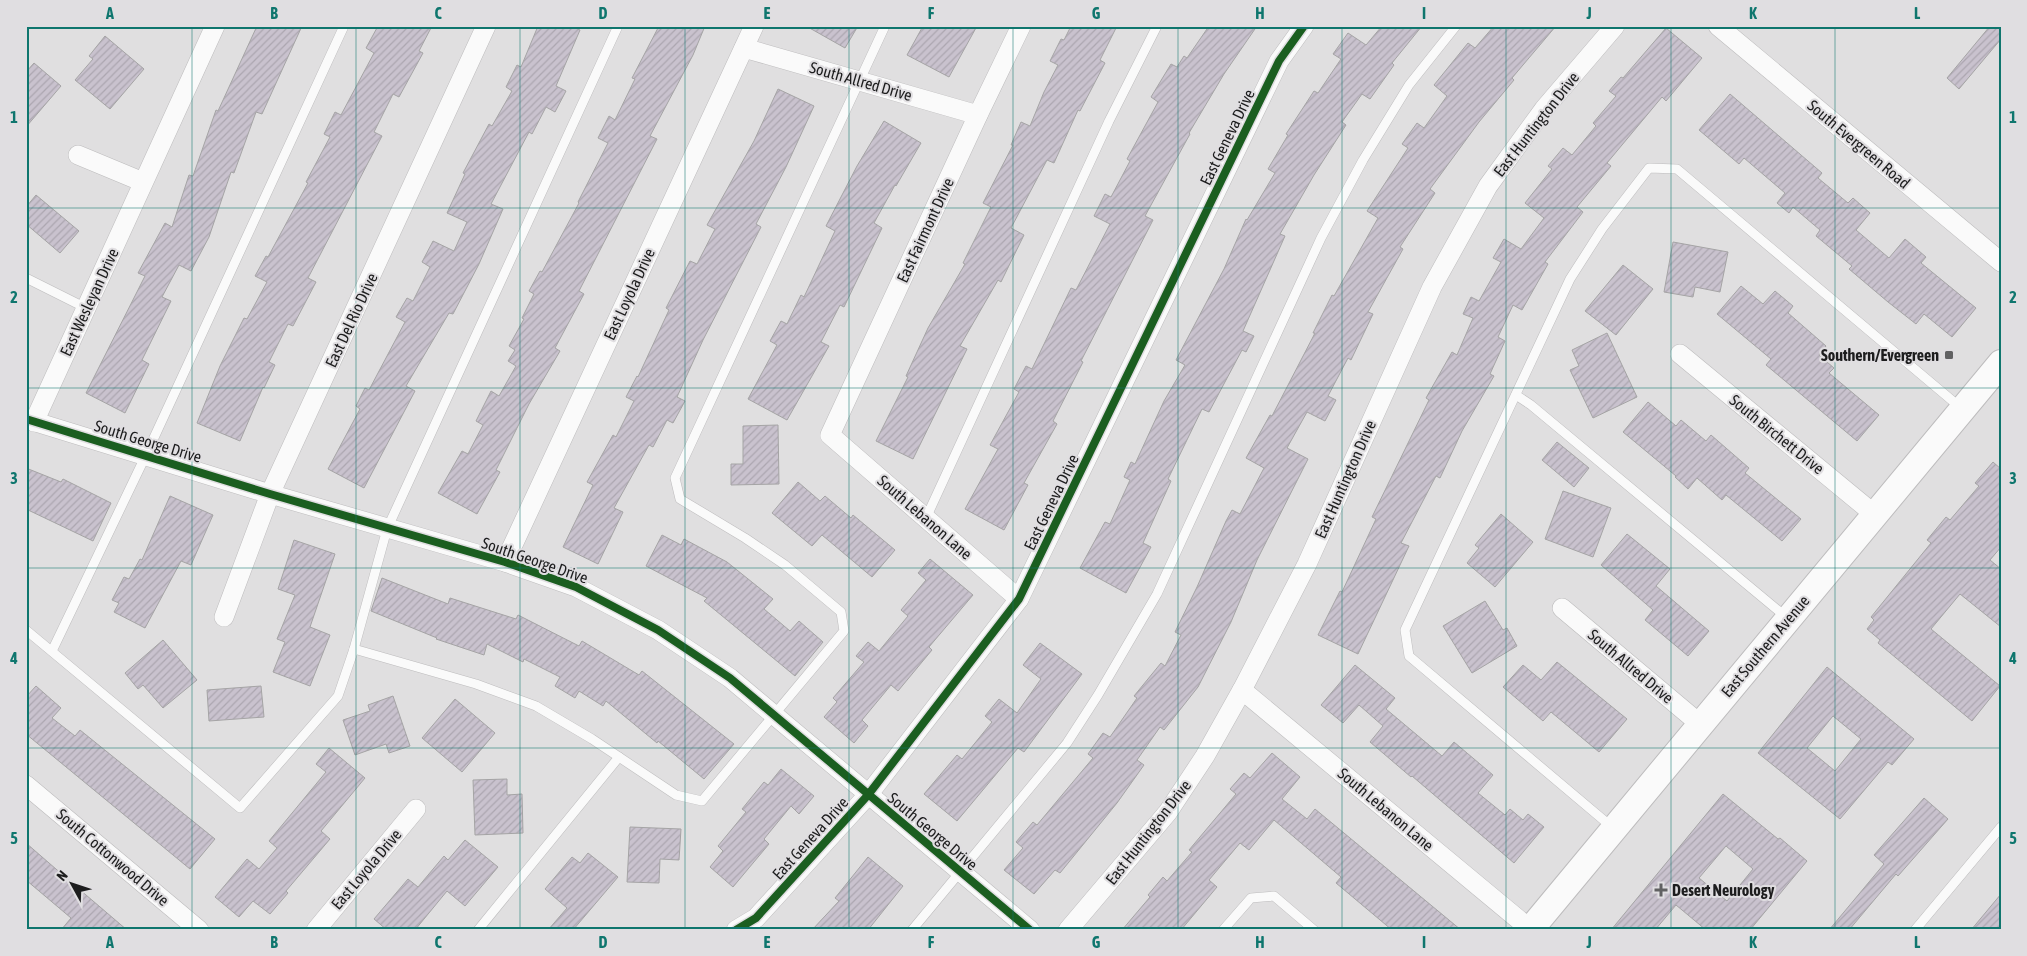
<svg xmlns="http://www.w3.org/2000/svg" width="2027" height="956" font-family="'Asap Condensed',sans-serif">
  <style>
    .building { fill: url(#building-hatch); stroke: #a5a4a5; fill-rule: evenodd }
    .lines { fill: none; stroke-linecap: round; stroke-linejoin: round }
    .lane-casing { stroke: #bdbcbd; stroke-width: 10 }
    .street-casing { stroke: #bdbcbd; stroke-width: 20 }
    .secondary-casing { stroke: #bdbcbd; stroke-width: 28 }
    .lane { stroke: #fafafa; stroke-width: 9 }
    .street { stroke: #fafafa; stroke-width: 19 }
    .secondary { stroke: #fafafa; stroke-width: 26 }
    .cycleway-casing { stroke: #e0dee1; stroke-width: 11 }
    .cycleway { stroke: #1b5e20; stroke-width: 8 }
    .grid { fill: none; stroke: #0f766e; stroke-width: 1; stroke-opacity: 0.55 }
    .poi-dot { fill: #616162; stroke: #e0dee1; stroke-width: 2 }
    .labels { text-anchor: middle; stroke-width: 4; stroke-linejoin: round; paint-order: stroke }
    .street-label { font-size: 16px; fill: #1d1d1e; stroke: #e0dee1 }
    .poi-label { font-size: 16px; font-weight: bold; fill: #1d1d1e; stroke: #e0dee1; text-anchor: end }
    .neatline { fill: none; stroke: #0f766e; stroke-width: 2 }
    .grid-label { font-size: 16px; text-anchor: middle; font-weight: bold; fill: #0f766e }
  </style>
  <defs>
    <pattern id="building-hatch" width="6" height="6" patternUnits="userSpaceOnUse" patternTransform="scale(1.25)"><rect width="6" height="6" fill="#c9c2ce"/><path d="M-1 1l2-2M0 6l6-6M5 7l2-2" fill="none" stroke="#aca6b0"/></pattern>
  </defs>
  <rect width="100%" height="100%" fill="#e0dfe0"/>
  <g class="building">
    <path d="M257,26H302L262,114L256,112L234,173L231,172L209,237L191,271L179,265L162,297L171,301L142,360L149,364L125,413L86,393L145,276L138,273L165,223L172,227L189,175L193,176L216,110L218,111Z"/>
    <path d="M378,26H432L419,51L423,53L399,97L393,94L374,132L382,136L308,278L316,282L293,326L288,324L269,362L275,365L264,388L263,387L240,441L197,423L220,366L244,318L247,319L267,282L255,276L266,256L268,257L308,183L306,182L330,137L324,134L335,112L341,115L374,53L366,48Z"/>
    <path d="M538,26H571L580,30L556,86L566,91L555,112L546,107L532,134L529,132L491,204L503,209L479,264L453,314L449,313L406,386L415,391L364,488L328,469L360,409L356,406L365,388L369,390L405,322L396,317L407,298L413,301L430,267L422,262L433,241L454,251L467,222L447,213L465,174L463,173L489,124L492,126L512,91L506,87L517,65L521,67Z"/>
    <path d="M659,26H705L693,55L650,136L657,139L579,291L584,294L555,348L560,351L529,404L496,470L500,472L477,514L438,493L462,451L468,454L483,425L476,421L491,391L499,396L516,366L508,361L515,350L509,346L524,319L522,318L534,294L529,291L540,271L542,272L579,203L578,202L608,143L598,138L609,116L615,120L635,79L632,78Z"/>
    <path d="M806,26H858L845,48Z"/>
    <path d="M923,26H977L949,77L907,55Z"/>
    <path d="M1071,26H1117L1100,60L1105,63L1080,111L1078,110L1054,163L1047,160L1011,228L1024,235L1001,282L998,280L960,346L967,349L913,459L876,441L908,377L906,376L928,328L965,264L963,263L991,207L983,203L1013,145H1011L1021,122L1030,126L1044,92L1058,65L1050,61L1061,39L1064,40Z"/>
    <path d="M1209,26H1257L1224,74L1189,133L1190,134L1145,216L1153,220L1081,361L1083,362L1053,421L1057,424L1024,483L1028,485L1004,530L965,509L998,449L990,445L1019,392L1014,389L1026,366L1032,369L1071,288L1076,290L1110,224L1094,216L1105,194L1111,197L1130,161L1127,159L1158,102L1151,97L1171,64L1177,67L1184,56L1187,58Z"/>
    <path d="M1382,26H1422L1392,63L1394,65L1370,99L1362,94L1342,122L1346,125L1314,175L1280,234L1285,236L1243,331L1254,336L1246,352L1242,350L1209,412L1202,409L1168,479L1171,481L1143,543L1151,547L1126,593L1080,568L1105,522L1110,524L1130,480L1124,477L1131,462L1135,464L1164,401L1185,365L1176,360L1224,269L1246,219L1247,220L1275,173L1268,169L1288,135L1286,134L1314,91L1318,93L1341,59L1333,54L1348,33L1366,45Z"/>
    <path d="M1494,26H1556L1512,78L1514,80L1479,122L1430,189L1435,193L1400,247L1403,249L1368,312L1373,314L1351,360L1348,358L1328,396L1336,400L1325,421L1307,412L1287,448L1308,459L1257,560L1231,622L1198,687L1164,730L1160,727L1137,760L1144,765L1117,803L1060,873L1055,870L1034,894L1004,870L1023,848L1016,842L1033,822L1037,825L1093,758L1088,754L1103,733L1110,737L1137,698L1134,696L1161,663L1165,666L1181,635L1175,632L1197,587L1226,521L1232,510L1240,514L1264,468L1246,458L1270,415L1272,416L1315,333H1313L1332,295L1334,296L1378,218L1367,211L1408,148L1402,144L1417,123L1424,128L1447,96L1434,85L1468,43L1475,48Z"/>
    <path d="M1990,26H2001V39L1959,89L1947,78Z"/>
    <path d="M1666,28L1702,58L1666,101L1662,97L1607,163L1611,166L1577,207L1583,212L1545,262L1548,264L1522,310L1513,305L1498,337L1505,341L1490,374L1494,376L1462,431L1440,478L1436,476L1401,543L1409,546L1358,654L1318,635L1340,591L1342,592L1376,519L1372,517L1429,400L1426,398L1452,352L1457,355L1473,318L1463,314L1471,297L1479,301L1501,262L1493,258L1504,239L1521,249L1544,218L1525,203L1552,169L1548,166L1563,148L1572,155L1596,126L1593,123L1616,96L1609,91L1621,77L1623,78Z"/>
    <path d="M105,36L144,69L110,109L75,80L93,59L89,56Z"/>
    <path d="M34,63L61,86L26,127V72Z"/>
    <path d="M778,89L814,106L786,167L756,224L761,227L703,340L677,397L685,401L673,423L667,420L653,447L649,445L614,508L623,512L598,564L563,547L593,485L587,482L613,435L616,437L634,401L626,397L637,376L638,377L669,310L666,308L690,261L697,264L715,229L707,225L754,141Z"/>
    <path d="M1730,94L1822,173L1818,178L1848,203L1853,198L1870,213L1856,230L1889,258L1905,239L1926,257L1921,263L1976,308L1952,337L1924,314L1916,324L1888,302L1849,269L1852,266L1816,236L1820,230L1793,207L1789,213L1777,203L1785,193L1744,158L1739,164L1699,130Z"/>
    <path d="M884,121L921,143L896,186L895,185L874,223L882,228L844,307L840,305L821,342L829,346L787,420L748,399L777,345L770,341L781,321L787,324L801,295L804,297L835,231L826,226L857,166Z"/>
    <path d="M36,195L79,231L60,253L26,224V207Z"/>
    <path d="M1673,242L1728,252L1720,292L1695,287L1693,297L1664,292Z"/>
    <path d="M1623,265L1653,289L1616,335L1585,311Z"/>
    <path d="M1741,286L1763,304L1775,291L1793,306L1788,313L1826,346L1819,355L1834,368L1829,373L1879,415L1857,441L1766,365L1771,359L1717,314Z"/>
    <path d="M1607,333L1637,397L1593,418L1570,370L1579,366L1572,350Z"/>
    <path d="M1648,402L1676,426L1681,420L1706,441L1711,435L1749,468L1745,473L1801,519L1782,541L1726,495L1722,500L1697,478L1688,489L1675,477L1676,476L1623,432Z"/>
    <path d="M778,425L779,484L731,485V464H743V426Z"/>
    <path d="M1557,442L1589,468L1574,487L1542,460Z"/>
    <path d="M1993,462L2001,469V547L1990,560L2001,569V627L1960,594L1931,629L2000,686L1972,721L1878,643L1880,640L1867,629L1874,620L1871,617L1931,543L1927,540L1946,517L1950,520L1979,486L1975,483Z"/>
    <path d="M26,468L61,482L63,479L111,503L93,541L26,509Z"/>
    <path d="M798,482L820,501L825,496L851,518L853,515L895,550L872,577L822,535L812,546L772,513Z"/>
    <path d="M1563,491L1611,508L1593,557L1545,539Z"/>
    <path d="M170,496L213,515L191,565L181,561L145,628L114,612L119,603L112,600L124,577L129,579L140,559L142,560Z"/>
    <path d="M1501,514L1533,542L1495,587L1467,563L1479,548L1475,545Z"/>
    <path d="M1627,534L1670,569L1656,586L1709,631L1688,656L1645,620L1653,610L1601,565Z"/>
    <path d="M662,535L681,545L684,539L727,562L773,599L764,609L790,631L799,621L823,642L795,676L704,601L707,598L646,566Z"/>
    <path d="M294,540L335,554L310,627L330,635L310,686L273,672L285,642L277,639L295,595L278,589Z"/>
    <path d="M930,559L973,595L929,647L932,650L898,691L891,685L862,720L868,726L854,743L824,717L837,702L833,698L864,662L856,656L868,642L879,651L908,616L901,610L926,580L918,573Z"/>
    <path d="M382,578L448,604L450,598L516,619L518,615L579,646L582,641L639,675L642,671L734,744L704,779L658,741L657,743L606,701L603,706L579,691L575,698L555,686L560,677L524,659L523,662L487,644L484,655L436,639L437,638L371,611Z"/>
    <path d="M1485,601L1503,630L1507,628L1517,646L1472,673L1443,626Z"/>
    <path d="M163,640L197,680L163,708L143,685L138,689L125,673Z"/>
    <path d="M1040,643L1082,674L1024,752L1018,748L957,821L924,794L957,755L962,759L992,722L985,716L999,699L1017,713L1041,679L1023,665Z"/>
    <path d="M1557,662L1627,719L1599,752L1551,712L1543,721L1503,687L1523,665L1541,680Z"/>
    <path d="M1355,665L1395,698L1386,709L1442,756L1454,742L1493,775L1478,793L1505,815L1510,809L1523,820L1528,814L1544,827L1514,863L1412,776L1411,777L1370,742L1383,726L1359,705L1343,723L1321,705Z"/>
    <path d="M1827,667L1914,739L1892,765L1888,762L1840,819L1758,753ZM1833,716L1861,739L1835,771L1807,748Z"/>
    <path d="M36,686L61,708L52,718L75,736L80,730L215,839L190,869L26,734V697Z"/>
    <path d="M261,686L264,717L209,721L207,690Z"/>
    <path d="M393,696L410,746L389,753L386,744L355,755L343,720L370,711L368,705Z"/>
    <path d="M455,699L495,733L462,772L422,738Z"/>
    <path d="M329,748L365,778L321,831L330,839L286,891L288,893L270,914L253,901L239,917L215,897L247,859L259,869L277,848L269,841L326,772L316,764Z"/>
    <path d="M1272,753L1300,777L1282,799L1307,819L1315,809L1461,930H1392L1336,883L1341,877L1274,820L1249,850L1240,843L1209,880L1217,887L1181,930H1122L1150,897L1148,895L1163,877L1167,881L1192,852L1189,850L1236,794L1230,789L1244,773L1250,778Z"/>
    <path d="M781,769L814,796L799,814L791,806L764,839L769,844L733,887L710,867L723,851L718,846L746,812L742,809L764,782L768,785Z"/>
    <path d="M507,779V795L522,794L523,833L475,835L473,780Z"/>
    <path d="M1723,794L1778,839L1780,838L1807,861L1750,930H1706L1676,905L1655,930H1611ZM1726,846L1753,869L1727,901L1699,878Z"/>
    <path d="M1924,798L1948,819L1898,876L1896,874L1849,930H1829L1884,864L1874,855Z"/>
    <path d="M630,827L681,829L679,860L660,859L659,883L627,882Z"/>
    <path d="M465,840L498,867L465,906L447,891L415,930H387L374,919L408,879L418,887L444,856L448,860Z"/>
    <path d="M26,843L79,889L127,930H61L71,918L26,880Z"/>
    <path d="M588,853L618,877L573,930H548L567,908L545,889L572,857L580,863Z"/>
    <path d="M868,857L903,886L868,930H812L839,901L835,898Z"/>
    <path d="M2001,894V930H1971Z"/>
  </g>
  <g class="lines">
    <defs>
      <g id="lane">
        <path d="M26,278L86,308"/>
        <path d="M1516,395L1531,405L1786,617"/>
        <path d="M926,518L1109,121L1157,26"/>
        <path d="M26,630L240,808L338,696L354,649L387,529L618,26"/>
        <path d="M354,649L476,684L536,706L592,739L676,795L702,801L844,631L841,612L785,565L745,538L680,499L675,478L885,26"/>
        <path d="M52,651L146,455L344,26"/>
        <path d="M1613,828L1409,656L1405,630L1570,279L1602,229L1649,168L1677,169L1961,408"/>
        <path d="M478,930L619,757"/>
        <path d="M912,930L1067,743L1098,695L1157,594L1321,238L1363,160L1409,85L1456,26"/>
        <path d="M1223,930L1251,898L1274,896L1314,930"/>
        <path d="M1915,930L2001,827"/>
      </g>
      <g id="street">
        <path d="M1718,26L2001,262"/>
        <path d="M744,48L978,115"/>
        <path d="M78,155L143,182"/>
        <path d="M1680,354L1874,514"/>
        <path d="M26,419L270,494L505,562L576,587L658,630L730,678L1030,930"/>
        <path d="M34,422L215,26"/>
        <path d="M505,562L754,26"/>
        <path d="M1019,599L830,435L978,115L1021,26"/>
        <path d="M1562,608L1700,724"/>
        <path d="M224,617L270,494L486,26"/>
        <path d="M1242,690L1530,929"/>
        <path d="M26,785L199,930"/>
        <path d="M316,930L416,809"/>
        <path d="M736,930L756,918L868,795L1019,599L1279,61L1304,26"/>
        <path d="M1068,930L1168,812L1205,756L1242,690L1307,564L1432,287L1488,186L1544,109L1615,26"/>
      </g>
      <path id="secondary" d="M1530,930L2001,363"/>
    </defs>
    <use href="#lane" class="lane-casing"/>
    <use href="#street" class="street-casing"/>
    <use href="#secondary" class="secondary-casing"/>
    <use href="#lane" class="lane"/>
    <use href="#street" class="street"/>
    <use href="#secondary" class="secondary"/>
    <defs>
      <g id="cycleway">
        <path d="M26,419L270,494L505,562L576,587L658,630L730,678L1030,930"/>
        <path d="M736,930L756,918L868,795L1019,599L1279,61L1304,26"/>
      </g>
    </defs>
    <use href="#cycleway" class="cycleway-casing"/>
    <use href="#cycleway" class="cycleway"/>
  </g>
  <path class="grid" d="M192,26V930M356,26V930M520,26V930M685,26V930M849,26V930M1013,26V930M1178,26V930M1342,26V930M1506,26V930M1671,26V930M1835,26V930M26,208H2001M26,388H2001M26,568H2001M26,748H2001"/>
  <g class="poi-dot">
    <rect x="1944" y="350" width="10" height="10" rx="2.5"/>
    <path d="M1658.5 882.5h5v5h5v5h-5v5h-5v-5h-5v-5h5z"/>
  </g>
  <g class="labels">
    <g class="street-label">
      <text transform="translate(861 81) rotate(16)" y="6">South Allred Drive</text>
      <text transform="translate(1536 124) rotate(-52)" y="6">East Huntington Drive</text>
      <text transform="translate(1227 137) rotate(-64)" y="6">East Geneva Drive</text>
      <text transform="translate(1859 144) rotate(40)" y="6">South Evergreen Road</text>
      <text transform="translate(925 230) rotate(-65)" y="6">East Fairmont Drive</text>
      <text transform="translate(629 294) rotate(-65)" y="6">East Loyola Drive</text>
      <text transform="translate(89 302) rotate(-65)" y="6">East Wesleyan Drive</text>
      <text transform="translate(351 320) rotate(-65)" y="6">East Del Rio Drive</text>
      <text transform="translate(1777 434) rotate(39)" y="6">South Birchett Drive</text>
      <text transform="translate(148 441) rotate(17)" y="6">South George Drive</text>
      <text transform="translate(1345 479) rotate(-66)" y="6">East Huntington Drive</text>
      <text transform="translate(1051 502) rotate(-64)" y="6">East Geneva Drive</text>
      <text transform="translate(925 517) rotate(41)" y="6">South Lebanon Lane</text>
      <text transform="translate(535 560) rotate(19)" y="6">South George Drive</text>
      <text transform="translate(1765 646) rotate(-50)" y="6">East Southern Avenue</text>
      <text transform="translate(1631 666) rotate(40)" y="6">South Allred Drive</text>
      <text transform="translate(1386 809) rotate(40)" y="6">South Lebanon Lane</text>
      <text transform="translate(933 831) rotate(40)" y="6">South George Drive</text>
      <text transform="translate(1148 832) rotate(-52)" y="6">East Huntington Drive</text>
      <text transform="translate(810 838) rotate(-48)" y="6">East Geneva Drive</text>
      <text transform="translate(113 857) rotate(40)" y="6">South Cottonwood Drive</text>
      <text transform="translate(366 869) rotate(-50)" y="6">East Loyola Drive</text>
    </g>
    <g class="poi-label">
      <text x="1939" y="361">Southern/Evergreen</text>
      <text x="1672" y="896" text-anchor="start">Desert Neurology</text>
    </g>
  </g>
  <rect width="2027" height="956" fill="none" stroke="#e0dee1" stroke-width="55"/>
  <g transform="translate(72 884) rotate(310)" stroke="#e0dee1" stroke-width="4" paint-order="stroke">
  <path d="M0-4L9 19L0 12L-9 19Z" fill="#1d1d1e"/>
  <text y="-8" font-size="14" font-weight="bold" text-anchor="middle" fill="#1d1d1e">N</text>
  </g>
  <rect x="28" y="28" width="1972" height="900" class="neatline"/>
  <g class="grid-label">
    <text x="110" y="19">A</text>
    <text x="274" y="19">B</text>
    <text x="438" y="19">C</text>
    <text x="603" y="19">D</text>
    <text x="767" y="19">E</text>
    <text x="931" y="19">F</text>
    <text x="1096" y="19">G</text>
    <text x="1260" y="19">H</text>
    <text x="1424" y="19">I</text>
    <text x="1589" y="19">J</text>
    <text x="1753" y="19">K</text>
    <text x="1917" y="19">L</text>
    <text x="14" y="123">1</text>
    <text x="2013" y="123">1</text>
    <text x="14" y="303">2</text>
    <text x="2013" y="303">2</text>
    <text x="14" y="484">3</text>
    <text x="2013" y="484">3</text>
    <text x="14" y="664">4</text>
    <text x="2013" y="664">4</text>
    <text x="14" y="844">5</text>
    <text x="2013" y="844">5</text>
    <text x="110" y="948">A</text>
    <text x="274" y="948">B</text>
    <text x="438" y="948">C</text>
    <text x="603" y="948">D</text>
    <text x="767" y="948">E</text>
    <text x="931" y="948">F</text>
    <text x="1096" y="948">G</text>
    <text x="1260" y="948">H</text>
    <text x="1424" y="948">I</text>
    <text x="1589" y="948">J</text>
    <text x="1753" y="948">K</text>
    <text x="1917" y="948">L</text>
  </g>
</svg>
